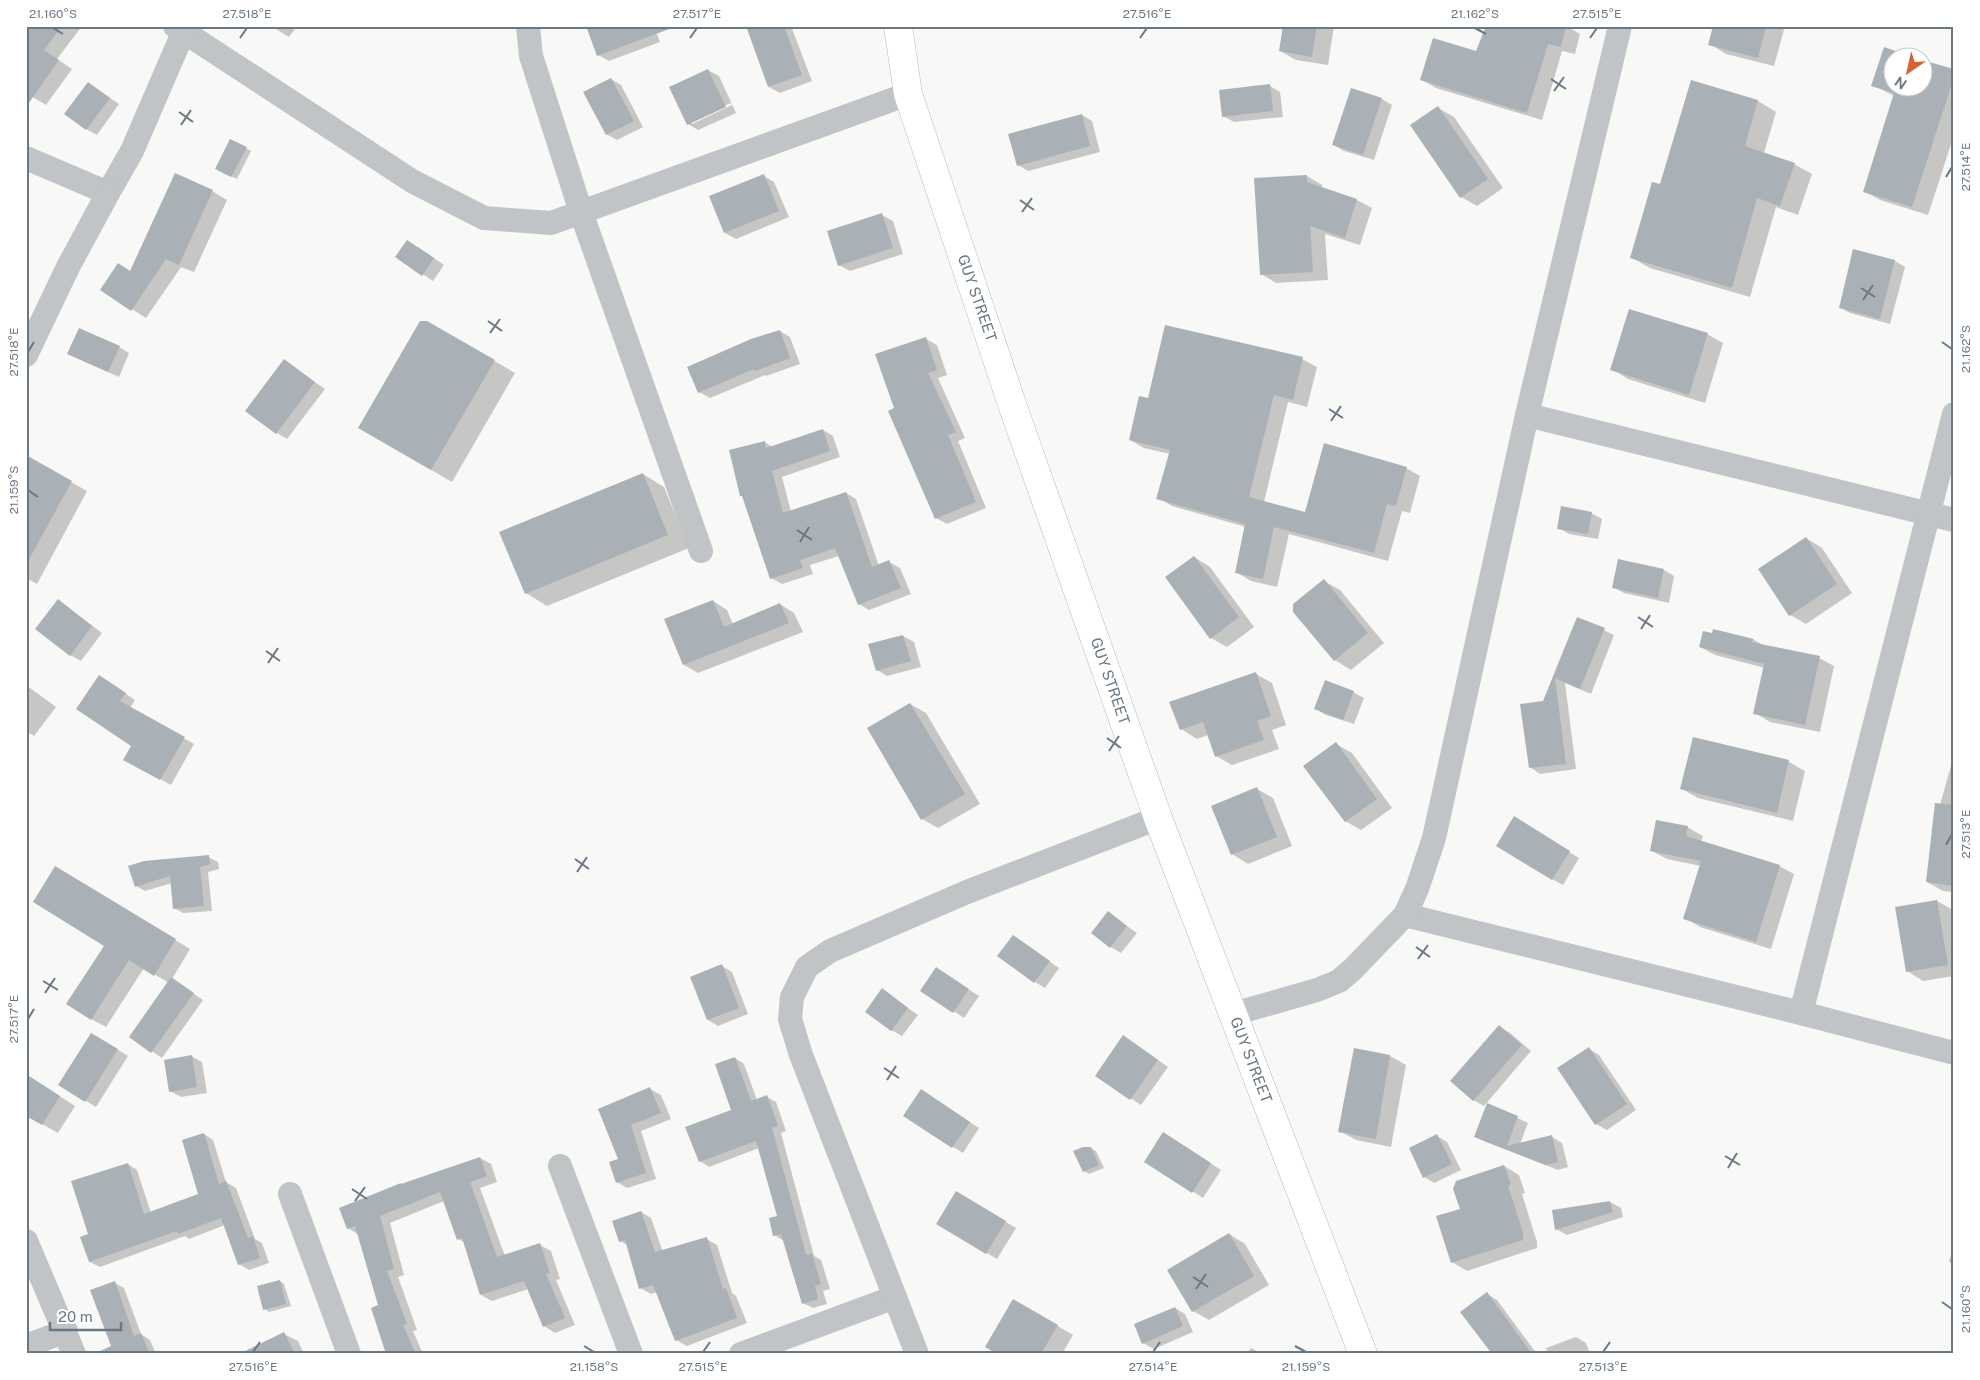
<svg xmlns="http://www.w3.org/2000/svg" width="1980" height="1380" font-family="'Public Sans',sans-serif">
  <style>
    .shadow { fill: #0003; fill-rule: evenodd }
    .building { fill: #aab1b6 }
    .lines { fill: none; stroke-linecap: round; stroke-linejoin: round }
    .secondary-casing { stroke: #b5b9bd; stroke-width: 29 }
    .street { stroke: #c0c4c7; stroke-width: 24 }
    .secondary { stroke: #fff; stroke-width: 28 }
    .ticks { fill: none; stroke: #6a7884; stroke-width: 2 }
    .labels { text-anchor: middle; stroke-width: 5; stroke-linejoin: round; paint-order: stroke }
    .street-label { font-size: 15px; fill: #6a7884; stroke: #fff }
    .neatline { fill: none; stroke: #6a7884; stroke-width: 2 }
    .ticks-label { font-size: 12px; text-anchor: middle; fill: #6a7884 }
  </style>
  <rect width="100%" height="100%" fill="#f8f8f6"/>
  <g class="shadow">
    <path d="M26,26H82L57,59L72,69L46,105L26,93Z"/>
    <path d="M271,26H297L289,37Z"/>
    <path d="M654,26L660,42L609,61L598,55Z"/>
    <path d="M753,26H791L812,81L780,93L769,87L748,28Z"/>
    <path d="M1285,26H1334L1328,65L1296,60L1280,51Z"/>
    <path d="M1566,26L1580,34L1575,54L1562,51L1542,120L1436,88L1422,80L1477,53Z"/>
    <path d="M1714,26H1785L1774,66L1726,54L1710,44Z"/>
    <path d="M1884,49L1892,58V88H1922L1954,71V135L1928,215L1880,200L1864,191L1894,96L1873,85Z"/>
    <path d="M708,70L719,76L736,113L698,130L688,124ZM731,103L732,105L692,124V121Z"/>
    <path d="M611,79L621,85L643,127L617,140L606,134Z"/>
    <path d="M1692,82L1758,101L1776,112L1764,153L1794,164L1812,174L1798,215L1776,207L1750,297L1650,268L1632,258L1661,186Z"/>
    <path d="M88,83L119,104L97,135L86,129Z"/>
    <path d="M1270,86L1280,92L1283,117L1234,122L1223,116Z"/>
    <path d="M1382,99L1392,105L1374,160L1344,151L1334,145Z"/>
    <path d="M1438,108L1454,117L1503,188L1477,206L1461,197Z"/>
    <path d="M1082,115L1092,121L1100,152L1028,171L1018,165Z"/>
    <path d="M246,148L251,151L237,179L222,172Z"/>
    <path d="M764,176L774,182L789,217L736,239L725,233Z"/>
    <path d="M1307,176L1322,185V188L1357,200L1372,208L1360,245L1325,234L1328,280L1276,283L1261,274Z"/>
    <path d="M212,191L227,200L194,272L181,267L146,318L102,290L131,272Z"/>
    <path d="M882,215L893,221L903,254L850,271L839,265Z"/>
    <path d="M418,247L444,265L433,281L397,257Z"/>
    <path d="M1854,250L1895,261L1905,267L1890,324L1850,313L1840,307Z"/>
    <path d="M427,322L515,373L452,482L359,428Z"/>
    <path d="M780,331L790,337L800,364L766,376L765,375L710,398L699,392Z"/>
    <path d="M1707,334L1723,343L1705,403L1628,379L1612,369Z"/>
    <path d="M926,339L937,345L947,375L938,378L965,438L958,441L986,508L947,524L936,518L895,409Z"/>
    <path d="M119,347L129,353L119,377L79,359Z"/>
    <path d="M1302,359L1317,367L1307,407L1288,402L1264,502L1306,514L1406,468L1420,476L1410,513L1402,511L1388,561L1289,534L1277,587L1251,581L1236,572L1246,527L1172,506L1158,498L1170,454L1144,448L1130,440L1149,400Z"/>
    <path d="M284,361L325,389L287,439L277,433Z"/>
    <path d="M823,430L833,436L840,457L782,477L791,512L846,493L856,499L879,566L889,562L900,568L911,594L869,610L859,604L839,556L810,565L813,574L782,584L771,578L764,442L773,447Z"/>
    <path d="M30,459L87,491L37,584L26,578V466Z"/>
    <path d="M643,474L664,487L689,548L547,606L526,593Z"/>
    <path d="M1591,513L1602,519L1598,539L1569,534L1559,528Z"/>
    <path d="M1806,538L1822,548L1852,593L1806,624L1790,615Z"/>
    <path d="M1194,557L1210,567L1254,627L1227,647L1211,638Z"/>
    <path d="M1619,560L1664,570L1674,576L1669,603L1624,593L1613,587Z"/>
    <path d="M1324,581L1340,590L1384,643L1351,670L1335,660Z"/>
    <path d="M59,601L102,633L81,661L70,655Z"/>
    <path d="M713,601L727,610L733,624L780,604L794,613L803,632L698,673L684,665Z"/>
    <path d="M1578,618L1614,635L1591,694L1565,683L1576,769L1540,774L1530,767L1544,702Z"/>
    <path d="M1714,630L1754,640L1763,645L1819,658L1834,666L1820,732L1770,722L1755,713L1765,668L1715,655L1700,647L1713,635Z"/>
    <path d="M903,636L914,642L921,667L887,676L877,670Z"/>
    <path d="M1256,674L1272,683L1286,725L1272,730L1279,749L1232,765L1216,756L1208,735L1197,739L1181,729Z"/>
    <path d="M110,683L135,700L130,708L194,744L171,785L125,759L133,746Z"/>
    <path d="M26,685L56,707L34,736L26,731Z"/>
    <path d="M1353,692L1364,698L1354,724L1326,715L1316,709Z"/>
    <path d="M910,704L926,713L980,804L938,828L922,819Z"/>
    <path d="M1694,738L1789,762L1805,771L1793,821L1698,798L1682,789Z"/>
    <path d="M1336,744L1352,753L1392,808L1361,830L1345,821Z"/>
    <path d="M1954,755V892L1943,891L1927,882L1940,805Z"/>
    <path d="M1257,789L1273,798L1292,846L1248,864L1232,854Z"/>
    <path d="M1524,824L1579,858L1563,885L1552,879Z"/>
    <path d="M1687,827L1703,836L1701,842L1779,866L1794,874L1771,949L1700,927L1685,918L1701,866L1667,859L1652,851Z"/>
    <path d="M208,857L218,862L219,869L208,872L212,911L183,913L174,908L172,883L145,891L136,886Z"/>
    <path d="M70,876L190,949L172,979L203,1000L162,1058L131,1037L169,983L144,968L106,1027L91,1019L106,945Z"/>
    <path d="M1937,901L1953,910L1954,976L1923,981L1907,971Z"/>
    <path d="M1108,913L1137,933L1121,953L1111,947Z"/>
    <path d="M1013,936L1059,968L1045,988L1035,982Z"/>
    <path d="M722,966L732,972L748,1014L718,1026L708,1020Z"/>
    <path d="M947,975L979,996L964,1018L922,990Z"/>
    <path d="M883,990L918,1015L902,1036L891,1030Z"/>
    <path d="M1499,1027L1510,1033L1531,1051L1484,1106L1473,1100Z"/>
    <path d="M102,1040L128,1056L96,1107L60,1085Z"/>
    <path d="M1134,1043L1168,1067L1141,1105L1096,1076Z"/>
    <path d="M1589,1049L1599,1055L1636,1110L1607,1130L1596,1124Z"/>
    <path d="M1355,1050L1390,1056L1406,1065L1391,1147L1356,1140L1340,1131Z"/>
    <path d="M191,1056L202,1062L207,1093L181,1097L170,1091Z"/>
    <path d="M735,1058L744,1064L757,1100L767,1097L776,1102L786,1131L781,1133L814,1256L821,1260L830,1289L823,1291L827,1304L813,1308L803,1303L784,1241L774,1235L779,1217L759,1148L709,1167L700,1161L733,1111Z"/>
    <path d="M26,1075L75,1106L58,1133L42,1124Z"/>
    <path d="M650,1089L661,1095L671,1119L641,1131L656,1179L627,1188L617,1182L619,1160L599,1109Z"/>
    <path d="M931,1097L979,1128L963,1153L905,1116Z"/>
    <path d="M1488,1104L1528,1123L1520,1144L1552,1137L1562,1143L1568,1167L1558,1170L1486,1142L1475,1136Z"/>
    <path d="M204,1134L213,1140L226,1182L236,1188L255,1239L262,1243L269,1263L249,1270L239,1264L225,1225L189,1239L185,1236L100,1267L90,1262V1235L128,1164L137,1170L151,1213L200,1194Z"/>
    <path d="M1437,1136L1447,1142L1461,1170L1434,1183L1424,1177Z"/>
    <path d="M1174,1140L1221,1170L1203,1198L1146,1162Z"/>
    <path d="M1090,1148L1096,1151L1104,1168L1089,1174L1084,1171Z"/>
    <path d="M480,1158L491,1164L497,1182L480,1188L505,1256L540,1245L551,1251L560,1279L556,1280L575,1325L555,1333L544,1326L528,1289L492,1301L481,1295L464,1242L458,1239L444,1201L390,1223L404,1275L398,1277L417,1330L413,1331L423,1354H390L380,1306L359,1235L348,1228Z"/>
    <path d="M1504,1166L1519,1175L1525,1193L1522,1194L1537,1242V1248L1467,1271L1452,1262L1461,1209Z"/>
    <path d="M956,1193L1016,1228L997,1259L938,1224Z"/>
    <path d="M1610,1202L1621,1208L1623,1217L1567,1235L1556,1229Z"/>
    <path d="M641,1212L651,1218L663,1252L707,1239L717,1245L732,1293L736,1296L747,1323L687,1346L676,1340L657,1292L651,1294L640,1288L627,1245L620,1241Z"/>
    <path d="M1229,1234L1245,1244L1269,1285L1209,1320L1193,1311Z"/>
    <path d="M1954,1244V1265L1949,1262Z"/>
    <path d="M280,1281L284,1284L291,1306L269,1312L265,1309Z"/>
    <path d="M115,1283L124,1288L141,1334L150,1340L156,1354H104L113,1347Z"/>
    <path d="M1487,1294L1497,1300L1537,1354H1493Z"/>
    <path d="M1013,1300L1073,1335L1062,1354H999Z"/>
    <path d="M1175,1308L1185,1314L1193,1332L1154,1349L1143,1343Z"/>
    <path d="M284,1334L298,1341L304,1354H266Z"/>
    <path d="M1576,1337L1586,1343L1590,1354H1548L1546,1348Z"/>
    <path d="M1251,1348L1262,1354H1247Z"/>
    <path d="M1637,1351L1642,1354H1629Z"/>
  </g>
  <g class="building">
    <path d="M26,26H62L44,50L59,60L26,107Z"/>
    <path d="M586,26H672V28L597,56Z"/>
    <path d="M746,26H784L802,75L768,87Z"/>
    <path d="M1283,26H1317L1312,57L1279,51Z"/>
    <path d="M1486,26H1566L1561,47L1548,44L1527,113L1420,80L1433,38L1476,51Z"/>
    <path d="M1713,26H1766L1758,58L1708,45Z"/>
    <path d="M1884,47L1916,58H1892V88H1922V60L1954,69V77L1912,207L1863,192L1894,93L1871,86Z"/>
    <path d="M708,69L726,107L687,125L669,87Z"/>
    <path d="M611,78L634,121L606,135L583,92Z"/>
    <path d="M1691,80L1758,100L1745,146L1795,163L1780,206L1757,198L1732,288L1630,258L1652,182L1660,184Z"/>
    <path d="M88,82L110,98L86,130L64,114Z"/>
    <path d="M1270,84L1273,111L1222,117L1219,90Z"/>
    <path d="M1351,88L1382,98L1363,155L1332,145Z"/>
    <path d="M1438,106L1488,179L1460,198L1410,125Z"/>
    <path d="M1082,114L1090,146L1017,166L1008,134Z"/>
    <path d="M230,139L247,147L231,177L215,169Z"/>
    <path d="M175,173L213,190L179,265L166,259L131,311L100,290L118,263L130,271Z"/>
    <path d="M764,174L779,211L724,233L709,196Z"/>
    <path d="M1307,175V182L1357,199L1345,238L1310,226L1313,272L1260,275L1254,178Z"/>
    <path d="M882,213L893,248L838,266L827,231Z"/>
    <path d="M407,240L434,258L422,276L395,257Z"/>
    <path d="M1853,249L1895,260L1880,319L1839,308Z"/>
    <path d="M1629,309L1708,333L1689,395L1610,370Z"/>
    <path d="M420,321H427L495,360L431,470L358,428Z"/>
    <path d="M1165,325L1303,357L1293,400L1274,395L1249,497L1305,512L1324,443L1407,467L1396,506L1387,504L1374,553L1274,527L1263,579L1235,573L1245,524L1156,499L1170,450L1129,440L1139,396L1148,398Z"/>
    <path d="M79,328L120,346L108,372L67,354Z"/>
    <path d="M780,330L790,358L755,371L754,369L698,393L687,367L751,339Z"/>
    <path d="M926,337L937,370L928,373L956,432L948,435L976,502L935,519L888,411L894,408L875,354Z"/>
    <path d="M284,359L315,382L276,434L245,411Z"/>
    <path d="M823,429L830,451L772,471L783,513L846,492L872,567L889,560L901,588L858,605L835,548L800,560L803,568L770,579L742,496H740L729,450L765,441L766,448Z"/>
    <path d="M26,455L72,481L26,565Z"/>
    <path d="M643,473L668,535L525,594L499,532Z"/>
    <path d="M1561,506L1592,512L1588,534L1557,529Z"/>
    <path d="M1806,537L1837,584L1789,616L1758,569Z"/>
    <path d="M1194,556L1239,617L1210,639L1165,577Z"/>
    <path d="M1618,559L1664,569L1658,598L1612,588Z"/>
    <path d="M1324,579L1368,633L1334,661L1293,612V604Z"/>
    <path d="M58,599L92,626L70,656L35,629Z"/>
    <path d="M713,600L724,627L780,603L789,623L683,665L664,619Z"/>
    <path d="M1577,617L1605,628L1580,689L1555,678L1566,764L1529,768L1520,704L1543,701Z"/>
    <path d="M1713,629L1754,639L1751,642L1820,656L1805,725L1753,714L1764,664L1699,647L1703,631L1712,633Z"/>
    <path d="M903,635L911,661L876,671L868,644Z"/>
    <path d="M1256,672L1271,716L1257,721L1264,740L1215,757L1203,722L1180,730L1169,702Z"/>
    <path d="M99,675L126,693L120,701L185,737L160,780L123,760L131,746L76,709Z"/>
    <path d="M1325,680L1354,691L1343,720L1314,709Z"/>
    <path d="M910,703L965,794L921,820L867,728Z"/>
    <path d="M1693,737L1789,760L1777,813L1680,789Z"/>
    <path d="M1336,742L1377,799L1345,822L1303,766Z"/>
    <path d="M1257,787L1277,837L1231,855L1211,806Z"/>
    <path d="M1935,803L1954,805V886L1926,882Z"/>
    <path d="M1514,816L1570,851L1552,880L1496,846Z"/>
    <path d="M1656,820L1688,826L1686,836L1780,865L1756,942L1683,919L1701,861L1650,851Z"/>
    <path d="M209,855L210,864L200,867L204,906L173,909L170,876L135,887L128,866L144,861Z"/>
    <path d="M55,866L176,939L154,976L129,960L91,1020L66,1004L104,946L33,902Z"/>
    <path d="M1937,900L1948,965L1906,972L1895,907Z"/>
    <path d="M1108,911L1127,926L1110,948L1091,933Z"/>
    <path d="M1013,935L1050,961L1034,983L997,956Z"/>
    <path d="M722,964L739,1008L707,1020L690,977Z"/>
    <path d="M936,967L969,989L953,1013L920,991Z"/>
    <path d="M171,977L194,993L151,1053L129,1037Z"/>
    <path d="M882,988L908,1008L891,1031L865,1012Z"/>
    <path d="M1499,1025L1522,1045L1473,1101L1450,1081Z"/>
    <path d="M91,1033L118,1049L85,1102L58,1085Z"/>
    <path d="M1123,1035L1158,1060L1130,1100L1095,1076Z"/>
    <path d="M1589,1047L1627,1104L1595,1125L1557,1068Z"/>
    <path d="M1354,1048L1390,1055L1376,1139L1338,1132Z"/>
    <path d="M192,1055L197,1087L169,1092L164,1060Z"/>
    <path d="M735,1057L751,1101L767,1095L778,1126L772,1128L806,1255L812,1254L821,1284L815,1286L818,1299L802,1304L781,1234L773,1236L769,1218L777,1216L756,1141L699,1162L685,1127L731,1110L715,1064Z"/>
    <path d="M26,1074L60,1096L42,1125L26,1116Z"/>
    <path d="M650,1087L661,1113L631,1125L646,1173L616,1183L609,1162L618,1159L598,1109Z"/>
    <path d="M921,1089L970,1122L952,1148L903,1116Z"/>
    <path d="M1487,1103L1518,1116L1507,1146L1552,1135L1558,1162L1546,1165L1474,1137Z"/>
    <path d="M1163,1132L1211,1163L1192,1193L1144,1162Z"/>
    <path d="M204,1133L219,1184L226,1181L248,1238L253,1236L260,1258L238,1265L221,1218L178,1234L177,1231L89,1262L80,1237L88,1234L71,1181L128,1163L144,1214L198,1194L182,1140Z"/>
    <path d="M1437,1134L1452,1164L1423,1178L1409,1148Z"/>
    <path d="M1083,1147H1091L1099,1165L1083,1172L1073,1151Z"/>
    <path d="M480,1157L487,1176L470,1182L497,1257L540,1243L550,1273L546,1274L565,1318L543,1327L524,1281L480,1295L462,1238L457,1240L440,1192L380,1216L394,1269L387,1271L407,1324L403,1325L416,1354H386L371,1308L378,1305L355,1226L347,1229L339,1208L401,1183V1184Z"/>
    <path d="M1504,1165L1511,1184L1508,1186L1523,1232V1240L1451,1263L1436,1216L1460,1209L1453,1189L1456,1181Z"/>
    <path d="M956,1191L1006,1221L986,1254L936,1224Z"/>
    <path d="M1610,1201L1613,1212L1555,1230L1552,1210Z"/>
    <path d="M641,1211L655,1252L707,1237L723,1289L726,1288L737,1318L675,1341L653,1285L639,1289L625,1240L619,1242L612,1221Z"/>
    <path d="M1229,1233L1254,1276L1192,1312L1167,1270Z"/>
    <path d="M280,1280L286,1304L263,1310L257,1286Z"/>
    <path d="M115,1281L134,1336L141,1333L150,1354H94L111,1346L90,1290Z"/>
    <path d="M1487,1292L1532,1354H1492L1460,1312Z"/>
    <path d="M1013,1299L1058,1325L1041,1354H997L985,1347Z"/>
    <path d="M1175,1307L1183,1326L1142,1344L1134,1324Z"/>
    <path d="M284,1332L295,1354H239Z"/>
  </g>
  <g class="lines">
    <defs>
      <path id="secondary" d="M898,26L908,94L1014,410L1158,818L1363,1354"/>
    </defs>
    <use href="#secondary" class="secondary-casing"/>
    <g class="street">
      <path d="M175,26L412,181L484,218L551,223L908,94"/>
      <path d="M528,26L531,56L581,212L701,551"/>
      <path d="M26,158L108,193L132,151L186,26"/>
      <path d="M26,355L68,267L108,193"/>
      <path d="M1527,415L1954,520"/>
      <path d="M1405,915L1801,1013L1954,1053"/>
      <path d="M1801,1013L1954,414"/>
      <path d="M1233,1014L1317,990L1339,981L1352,970L1405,915L1417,889L1434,838L1527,415L1620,26"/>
      <path d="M560,1166L631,1354"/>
      <path d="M290,1194L349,1354"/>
      <path d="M26,1241L74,1354"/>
      <path d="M26,1346L66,1331"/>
      <path d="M741,1354L895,1297"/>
      <path d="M917,1354L801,1055L790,1019L792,997L807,967L830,951L967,892L1158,818"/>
    </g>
    <use href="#secondary" class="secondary"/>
  </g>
  <path class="ticks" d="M53,28L63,34M1475,28L1486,34M240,38L247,28M690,38L697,28M1140,38L1147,28M1590,38L1597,28M1551,79L1566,89M1554,91L1564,77M179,112L193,122M181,125L191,110M1946,177L1952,167M1020,200L1034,210M1022,212L1032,198M1861,288L1875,297M1863,300L1873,285M488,321L502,331M490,333L500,319M1942,342L1952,349M28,352L34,342M1329,409L1343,418M1331,421L1341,406M28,490L38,497M797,530L812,540M800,542L809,527M1638,617L1653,627M1641,629L1650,615M266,651L280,661M268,663L278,648M1107,738L1121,748M1109,751L1119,736M1946,845L1952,834M575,859L589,869M577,872L587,857M1416,947L1430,957M1418,959L1428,945M43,981L58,990M45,993L55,978M28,1019L34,1009M884,1068L899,1078M887,1080L896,1066M1725,1156L1740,1165M1728,1168L1737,1153M352,1189L367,1199M355,1201L365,1187M1193,1277L1208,1287M1196,1289L1206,1274M1942,1302L1952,1309M584,1346L594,1352M1295,1346L1306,1352M253,1352L260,1342M703,1352L710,1342M1153,1352L1160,1342M1603,1352L1610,1342"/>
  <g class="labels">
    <g class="street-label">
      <text transform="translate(977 298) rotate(71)" y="5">GUY STREET</text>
      <text transform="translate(1110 681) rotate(71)" y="5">GUY STREET</text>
      <text transform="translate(1251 1060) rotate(69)" y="5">GUY STREET</text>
    </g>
  </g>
  <rect width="1980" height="1380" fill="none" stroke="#ffffff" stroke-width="55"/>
  <g transform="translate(1908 72) rotate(214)"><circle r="24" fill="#ffffff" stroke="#c3c9ce"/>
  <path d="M0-4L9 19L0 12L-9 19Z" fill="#d66238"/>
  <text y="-8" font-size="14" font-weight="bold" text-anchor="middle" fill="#6a7884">N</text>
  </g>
  <path d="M50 1322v8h71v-8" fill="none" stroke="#6a7884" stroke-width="2.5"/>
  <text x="58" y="1322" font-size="15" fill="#6a7884" stroke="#ffffff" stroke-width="4" paint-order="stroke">20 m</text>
  <rect x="28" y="28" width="1924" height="1324" class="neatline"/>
  <g class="ticks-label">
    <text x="53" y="18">21.160°S</text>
    <text x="247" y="18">27.518°E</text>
    <text x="697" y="18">27.517°E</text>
    <text x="1147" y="18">27.516°E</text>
    <text x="1475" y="18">21.162°S</text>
    <text x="1597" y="18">27.515°E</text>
    <text transform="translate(1966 167) rotate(-90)" y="4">27.514°E</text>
    <text transform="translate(1966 349) rotate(-90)" y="4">21.162°S</text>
    <text transform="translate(14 352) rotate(-90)" y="4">27.518°E</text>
    <text transform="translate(14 490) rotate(-90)" y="4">21.159°S</text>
    <text transform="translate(1966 834) rotate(-90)" y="4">27.513°E</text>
    <text transform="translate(14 1019) rotate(-90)" y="4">27.517°E</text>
    <text transform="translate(1966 1309) rotate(-90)" y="4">21.160°S</text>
    <text x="253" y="1371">27.516°E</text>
    <text x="594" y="1371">21.158°S</text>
    <text x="703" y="1371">27.515°E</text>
    <text x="1153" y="1371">27.514°E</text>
    <text x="1306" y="1371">21.159°S</text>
    <text x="1603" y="1371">27.513°E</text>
  </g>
</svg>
